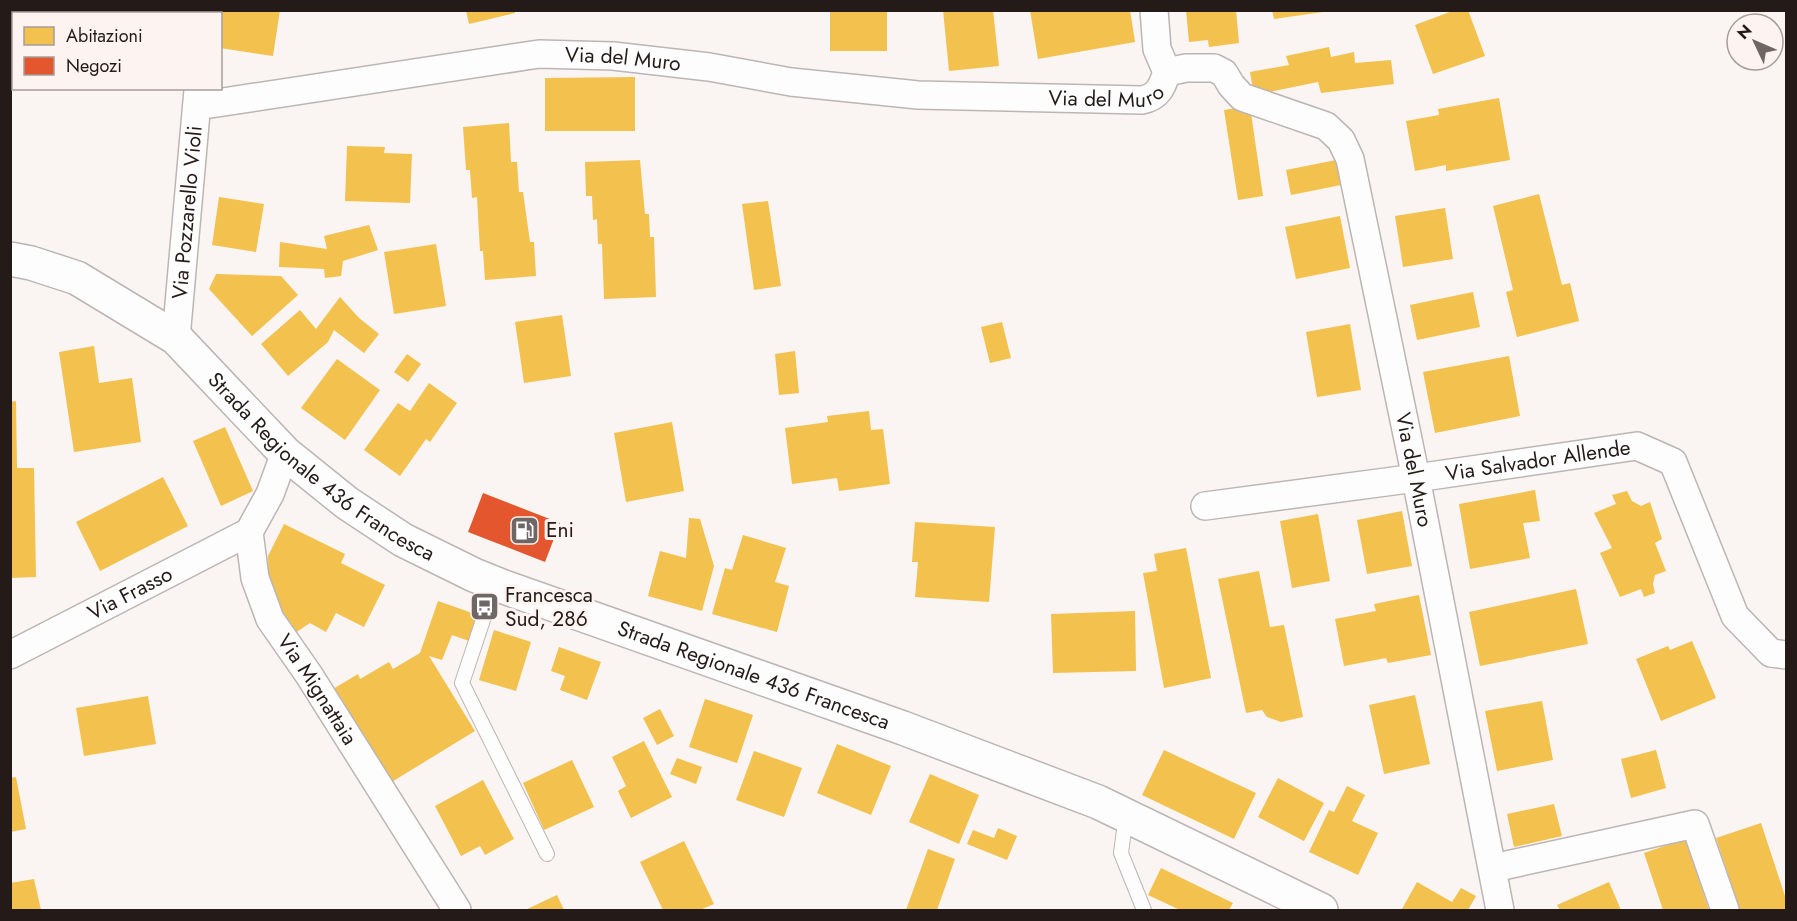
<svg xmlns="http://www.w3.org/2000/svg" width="1797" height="921" font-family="Jost,sans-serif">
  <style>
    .homes { fill: #f2c14e }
    .shops { fill: #e4572e }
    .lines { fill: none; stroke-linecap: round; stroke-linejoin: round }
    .service-casing { stroke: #bcb5b4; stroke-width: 16 }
    .minor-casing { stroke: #bcb5b4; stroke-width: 30 }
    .tertiary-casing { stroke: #bcb5b4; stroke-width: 36 }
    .service { stroke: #fefdfd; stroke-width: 14 }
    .minor { stroke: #fefdfd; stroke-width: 27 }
    .tertiary { stroke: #fefdfd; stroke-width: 33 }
    .labels { text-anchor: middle; stroke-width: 6; stroke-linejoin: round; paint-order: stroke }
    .street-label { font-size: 21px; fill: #241b19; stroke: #fdf3f0 }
    .poi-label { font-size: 21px; fill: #241b19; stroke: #fdf3f0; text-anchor: start }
  </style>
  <rect width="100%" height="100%" fill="#faf4f3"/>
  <g class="homes">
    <path d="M218,10H280L273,56L220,48V14H218Z"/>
    <path d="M466,10H515V13L469,24Z"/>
    <rect x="830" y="10" width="57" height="41"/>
    <path d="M943,10H993L999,66L949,71Z"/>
    <path d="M1030,10H1130L1135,42L1038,59Z"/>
    <path d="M1186,10H1236L1239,43L1209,47L1208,40L1189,42Z"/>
    <path d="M1272,10H1323V12L1274,19Z"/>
    <path d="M1455,10H1468L1485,56L1433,74L1415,25Z"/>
    <path d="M1329,47L1331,57L1354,52L1355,63L1391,60L1394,84L1321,93L1318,82L1254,95L1250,72L1289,65L1286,56Z"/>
    <path d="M635,77V131H545V78Z"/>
    <path d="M1499,98L1510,160L1446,171V165L1415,171L1406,121L1439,115L1438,109Z"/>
    <path d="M1250,106L1263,196L1238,200L1224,110Z"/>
    <path d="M509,123L511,162H517L519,192H523L530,242H534L536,276L485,280L483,251H480L477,197L472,198L470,170H466L463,127Z"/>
    <path d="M347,146L385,147L384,153L412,154L410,203L345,201Z"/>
    <path d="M640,160L645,214H649L650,237H654L656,297L604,299L602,244H598L597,219L593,220L592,196H586L585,162Z"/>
    <path d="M1336,160L1341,185L1291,195L1286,170Z"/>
    <path d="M1539,194L1562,285L1570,283L1579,321L1517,337L1506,292L1513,290L1493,206Z"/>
    <path d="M219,197L264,204L256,252L212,245Z"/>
    <path d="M768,201L781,286L754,290L742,204Z"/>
    <path d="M1445,208L1453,259L1403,267L1395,216Z"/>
    <path d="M1340,216L1350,268L1296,279L1285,227Z"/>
    <path d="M369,225L378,250L343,261L341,276L325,278L324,269L279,267L280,242L327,249L324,236Z"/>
    <path d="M436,244L446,306L394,314L384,252Z"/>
    <path d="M216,274L281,276L298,295L252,336L209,289Z"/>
    <path d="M1473,292L1480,327L1417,340L1410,305Z"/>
    <path d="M340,297L359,318L379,334L364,353L334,330L328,342L288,376L261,344L300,310L316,329Z"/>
    <path d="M562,315L571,376L524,383L515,322Z"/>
    <path d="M1002,322L1011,358L990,363L981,327Z"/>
    <path d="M1350,324L1361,390L1317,397L1306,332Z"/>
    <path d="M94,346L99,383L132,378L141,442L74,452L59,352Z"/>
    <path d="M795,351L799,393L779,395L775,354Z"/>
    <path d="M407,354L421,364L408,382L394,372Z"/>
    <path d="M1509,356L1520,416L1435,433L1423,372Z"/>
    <path d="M337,359L380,390L345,440L301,408Z"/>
    <path d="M429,383L457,403L430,442L426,439L400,476L364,450L398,403L410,411Z"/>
    <path d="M16,401L17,468H34L36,577L10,578V402Z"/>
    <path d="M869,411L871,430L883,429L890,484L839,491L837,478L792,484L785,428L828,422L827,416Z"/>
    <path d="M672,422L684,491L626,502L614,433Z"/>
    <path d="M225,427L253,491L221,506L193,441Z"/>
    <path d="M163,477L188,526L100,571L76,522Z"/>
    <path d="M1535,490L1540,521L1523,523L1530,558L1470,569L1459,504Z"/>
    <path d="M1627,491L1632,501L1641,506L1650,502L1662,539L1655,543L1666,571L1655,575L1653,584L1655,593L1644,597L1641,589L1620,597L1600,553L1612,548L1594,513L1616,504L1612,495Z"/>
    <path d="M1402,511L1412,566L1367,574L1357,520Z"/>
    <path d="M1318,514L1330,581L1292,588L1280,521Z"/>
    <path d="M689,518L700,519L714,566L702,611L648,596L660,551L686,558Z"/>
    <path d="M915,522L995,527L989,602L915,597L918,562H912Z"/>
    <path d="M284,524L345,554L341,563L385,585L364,627L336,613L326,632L310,623L292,635L269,595L268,556Z"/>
    <path d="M743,535L786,548L775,582L789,586L777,632L712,614L725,568L732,570Z"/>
    <path d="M1186,548L1211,678L1164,688L1143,573L1157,571L1154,554Z"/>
    <path d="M1259,571L1270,627L1284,625L1303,717L1281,722L1267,717L1262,710L1246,713L1218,579Z"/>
    <path d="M1576,589L1588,644L1480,666L1469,612Z"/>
    <path d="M1419,595L1431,655L1388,663L1386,658L1344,666L1335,619L1376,611L1374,604Z"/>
    <path d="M438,601L478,615L469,641L452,635L442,660L429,656L475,731L390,783L333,689L358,674L360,679L389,662L393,669L420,653Z"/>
    <path d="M1135,611L1136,671L1053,673L1051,614Z"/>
    <path d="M494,630L531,642L516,691L479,680Z"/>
    <path d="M1692,641L1716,698L1661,721L1636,659L1668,646L1670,650Z"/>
    <path d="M559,647L601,662L587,700L560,690L565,676L551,671Z"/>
    <path d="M1415,695L1430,764L1384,774L1369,705Z"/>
    <path d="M148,696L156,744L84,756L76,708Z"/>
    <path d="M705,699L753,715L737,763L689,747Z"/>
    <path d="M1542,701L1553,760L1497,771L1485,711Z"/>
    <path d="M660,709L674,736L657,745L643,718Z"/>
    <path d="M644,741L672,797L631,818L618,791L626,786L612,757Z"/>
    <path d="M837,744L891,766L871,815L817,793Z"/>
    <path d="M1164,750L1256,793L1234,839L1142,795Z"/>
    <path d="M1656,750L1666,788L1631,798L1621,759Z"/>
    <path d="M754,751L802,768L784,817L736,800Z"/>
    <path d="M677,758L702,767L696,784L670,774Z"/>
    <path d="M572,760L594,807L544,830L523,783Z"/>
    <path d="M930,774L979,795L959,844L909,822Z"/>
    <path d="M16,777L26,829L10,832V778Z"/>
    <path d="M1278,778L1324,803L1304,841L1258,817Z"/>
    <path d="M483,780L514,839L485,855L480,846L461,856L435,806Z"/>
    <path d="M1347,786L1365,795L1352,821L1378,833L1358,875L1309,852L1329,810L1334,812Z"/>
    <path d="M1554,804L1562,836L1514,847L1507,814Z"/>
    <path d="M1761,823L1786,899V910H1740L1716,838Z"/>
    <path d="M998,828L1017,836L1007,860L967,844L973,830L994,838Z"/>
    <path d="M1685,839L1709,910H1663L1644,853Z"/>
    <path d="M684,841L714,904L700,910H663L640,862Z"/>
    <path d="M928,849L955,859L937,910H906Z"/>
    <path d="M1161,868L1233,903L1229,910H1180L1148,895Z"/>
    <path d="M34,879L41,910H10V883Z"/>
    <path d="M1417,882L1452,902L1461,888L1476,896L1468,910H1404L1402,909Z"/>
    <path d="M1609,882L1621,910H1560L1557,905Z"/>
    <path d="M557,895L564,910H525Z"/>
  </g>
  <path class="shops" d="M483,493L560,523L545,562L468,532Z"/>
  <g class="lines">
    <defs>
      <g id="service">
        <path d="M495,584L462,683L547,854"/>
        <path d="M1126,815L1121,853L1144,910"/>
      </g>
      <g id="minor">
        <path d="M1154,10L1157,49L1167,72"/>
        <path d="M202,14V10"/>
        <path id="s1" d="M197,106L539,54L613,56L709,67L791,82L918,95L1142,100C1158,97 1162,87 1167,72L1186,68H1214L1224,73L1231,85L1242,97L1326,126L1341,140L1350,159L1416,478L1500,910"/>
        <path id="s2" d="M176,338L198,90"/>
        <path id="s3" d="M285,453L270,494L249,532L255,578L270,619L309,675L457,910"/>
        <path id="s4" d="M1205,506L1416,478L1637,446L1673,462L1735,616L1771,653L1786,655"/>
        <path id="s5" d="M10,655L249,532"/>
        <path d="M1493,868L1695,824L1725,910"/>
      </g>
      <g id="tertiary">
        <path id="s6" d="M10,259L31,263L77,278L176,338L285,453L347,503L403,540L474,575L504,587L903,728L1098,802L1321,910"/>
      </g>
    </defs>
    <use href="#service" class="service-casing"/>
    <use href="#minor" class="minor-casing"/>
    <use href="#tertiary" class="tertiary-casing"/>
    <use href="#service" class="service"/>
    <use href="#minor" class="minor"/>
    <use href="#tertiary" class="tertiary"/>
  </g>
  <defs>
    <symbol id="fuel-square" viewBox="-11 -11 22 22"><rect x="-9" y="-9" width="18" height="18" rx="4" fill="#6f6765" stroke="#fdf3f0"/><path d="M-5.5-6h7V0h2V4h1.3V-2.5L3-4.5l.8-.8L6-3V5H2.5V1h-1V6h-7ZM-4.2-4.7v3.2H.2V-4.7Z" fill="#fff"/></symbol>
    <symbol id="bus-square" viewBox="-11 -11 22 22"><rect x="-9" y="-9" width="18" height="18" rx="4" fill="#6f6765" stroke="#fdf3f0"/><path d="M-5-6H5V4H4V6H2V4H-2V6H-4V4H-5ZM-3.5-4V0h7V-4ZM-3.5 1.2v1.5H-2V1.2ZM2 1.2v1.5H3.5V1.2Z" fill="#fff"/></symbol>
  </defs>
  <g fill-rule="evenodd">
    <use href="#fuel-square" x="508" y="514" width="33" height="33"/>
    <use href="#bus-square" x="468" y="590" width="33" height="33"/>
  </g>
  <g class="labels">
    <g class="street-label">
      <text dy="7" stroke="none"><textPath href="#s1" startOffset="430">Via del Muro</textPath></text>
      <text dy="7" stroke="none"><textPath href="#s1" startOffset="916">Via del Muro</textPath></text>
      <text dy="7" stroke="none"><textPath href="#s2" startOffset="126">Via Pozzarello Violi</textPath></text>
      <text dy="7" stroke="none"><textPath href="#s4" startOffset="336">Via Salvador Allende</textPath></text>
      <text dy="7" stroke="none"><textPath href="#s6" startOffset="381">Strada Regionale 436 Francesca</textPath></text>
      <text dy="7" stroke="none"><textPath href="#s1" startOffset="1528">Via del Muro</textPath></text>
      <text dy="7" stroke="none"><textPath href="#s5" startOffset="135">Via Frasso</textPath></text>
      <text dy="7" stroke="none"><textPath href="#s6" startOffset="867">Strada Regionale 436 Francesca</textPath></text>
      <text dy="7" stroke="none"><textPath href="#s3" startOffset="262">Via Mignattaia</textPath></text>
    </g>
    <g class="poi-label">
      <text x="546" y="537">Eni</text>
      <text x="505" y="602">Francesca<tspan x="505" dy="24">Sud, 286</tspan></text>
    </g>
  </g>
  <rect width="1797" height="921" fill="none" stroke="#241b19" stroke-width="24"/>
  <rect x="12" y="12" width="210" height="78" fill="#fdf3f0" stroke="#a69d9a" stroke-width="1.5"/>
  <rect x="24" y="27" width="30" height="18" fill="#f2c14e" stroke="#a69d9a" stroke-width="1.5"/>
  <text x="66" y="42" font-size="18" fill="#241b19">Abitazioni</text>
  <rect x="24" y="57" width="30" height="18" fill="#e4572e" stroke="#a69d9a" stroke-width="1.5"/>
  <text x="66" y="72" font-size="18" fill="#241b19">Negozi</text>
  <g transform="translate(1755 42) rotate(314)"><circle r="28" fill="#fdf3f0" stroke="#a69d9a" stroke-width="1.5"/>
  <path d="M0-4.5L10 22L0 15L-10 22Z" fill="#6f6765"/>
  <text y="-9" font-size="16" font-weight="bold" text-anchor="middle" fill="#241b19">N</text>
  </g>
</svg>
